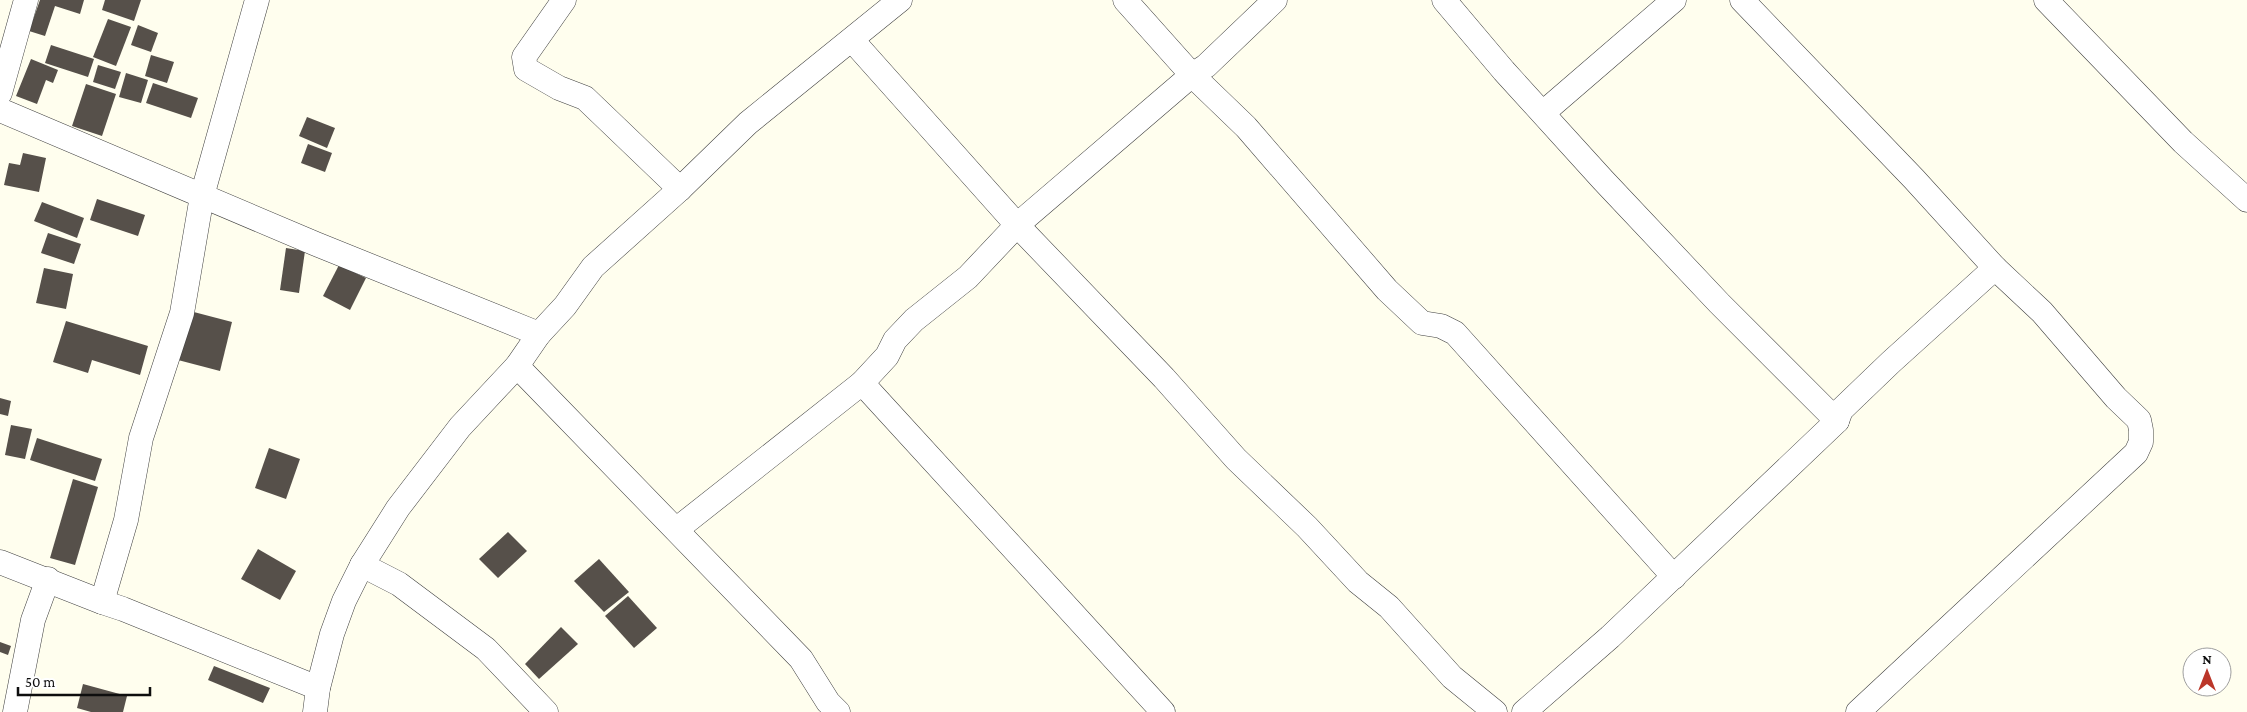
<svg xmlns="http://www.w3.org/2000/svg" width="2247" height="712" font-family="'Crimson Pro',serif">
  <style>
    .building { fill: #56504a }
    .lines { fill: none; stroke-linecap: round; stroke-linejoin: round }
    .minor-casing { stroke: #414141; stroke-width: 25 }
    .minor { stroke: #fff; stroke-width: 24 }
  </style>
  <rect width="100%" height="100%" fill="#fffeee"/>
  <g class="building">
    <path d="M40,0H84L80,14L55,6L45,36L29,31Z"/>
    <path d="M105,0H141L134,21L102,10Z"/>
    <path d="M108,19L131,27L116,66L93,57Z"/>
    <path d="M138,25L158,33L151,52L131,45Z"/>
    <path d="M51,45L94,59L88,77L45,63Z"/>
    <path d="M151,55L174,62L167,83L145,76Z"/>
    <path d="M31,59L58,70L53,83L46,80L37,104L16,96Z"/>
    <path d="M98,65L121,72L115,89L93,82Z"/>
    <path d="M126,73L148,80L141,103L119,97Z"/>
    <path d="M153,83L198,98L191,118L146,103Z"/>
    <path d="M86,84L116,94L102,136L72,126Z"/>
    <path d="M307,117L335,128L327,148L299,136Z"/>
    <path d="M308,144L332,153L325,172L301,163Z"/>
    <path d="M23,153L46,158L39,192L4,185L9,163L20,165Z"/>
    <path d="M97,199L145,215L138,236L90,220Z"/>
    <path d="M42,202L84,218L77,238L34,221Z"/>
    <path d="M48,233L81,244L74,264L41,253Z"/>
    <path d="M286,248L305,251L299,293L280,290Z"/>
    <path d="M339,265L366,278L350,310L323,296Z"/>
    <path d="M44,268L73,274L66,309L36,303Z"/>
    <path d="M190,311L232,322L220,371L178,360Z"/>
    <path d="M66,321L148,346L140,375L92,360L88,373L53,362Z"/>
    <path d="M0,398L11,401L8,416L0,414Z"/>
    <path d="M11,425L32,429L25,459L5,455Z"/>
    <path d="M37,438L102,459L95,481L30,460Z"/>
    <path d="M269,448L300,459L286,499L255,488Z"/>
    <path d="M73,479L98,487L75,565L50,558Z"/>
    <path d="M508,532L527,551L498,578L479,559Z"/>
    <path d="M258,549L296,571L280,600L241,579Z"/>
    <path d="M599,559L629,592L604,612L574,581Z"/>
    <path d="M628,596L657,628L634,648L605,616Z"/>
    <path d="M561,627L578,644L539,679L525,664Z"/>
    <path d="M0,642L11,646L8,655L0,652Z"/>
    <path d="M214,666L270,688L263,703L208,680Z"/>
    <path d="M83,684L127,696L123,712H91L77,708Z"/>
  </g>
  <g class="lines">
    <defs>
      <g id="minor">
        <path d="M564,0L524,57L526,69L559,88L585,98L680,189"/>
        <path d="M1125,0L1192,75L1246,127L1387,290L1422,323L1441,326L1455,333L1674,577"/>
        <path d="M1444,0L1504,71L1603,180L1719,303L1837,421"/>
        <path d="M1742,0L1914,179L1995,268L2042,312L2116,398L2139,420L2141,430V442L2136,453L1858,712"/>
        <path d="M2046,0L2183,142L2247,200"/>
        <path d="M852,40L1017,225L1164,378L1236,459L1307,527L1358,582L1389,607L1452,677L1495,712"/>
        <path d="M0,93L26,0"/>
        <path d="M0,110L316,244L539,334"/>
        <path d="M1544,112L1674,0"/>
        <path d="M517,366L801,659L828,702L838,712"/>
        <path d="M862,383L1163,712"/>
        <path d="M677,529L862,383L887,356L895,340L914,320L968,277L1017,225L1192,75L1206,66L1275,0"/>
        <path d="M0,562L102,602L123,609L318,688"/>
        <path d="M362,565L399,584L486,649L546,712"/>
        <path d="M102,602L126,520L141,438L182,313L202,196L257,0"/>
        <path d="M15,712L33,620L48,579"/>
        <path d="M315,712L318,688L332,634L344,601L362,565L398,508L460,427L517,366L539,334L565,306L593,267L680,189L748,123L900,0"/>
        <path d="M1524,712L1610,637L1837,421L1841,410L1891,362L1995,268"/>
      </g>
    </defs>
    <use href="#minor" class="minor-casing"/>
    <use href="#minor" class="minor"/>
  </g>
  <g transform="translate(2207 672)"><circle r="24" fill="#ffffff" stroke="#9f9f9f"/>
  <path d="M0-4L9 19L0 12L-9 19Z" fill="#bb3629"/>
  <text y="-8" font-size="14" font-weight="bold" text-anchor="middle" fill="#0e0e0e">N</text>
  </g>
  <path d="M18 687v8h132v-8" fill="none" stroke="#0e0e0e" stroke-width="2.5"/>
  <text x="25" y="687" font-size="15" fill="#0e0e0e" stroke="#ffffff" stroke-width="4" paint-order="stroke">50 m</text>
</svg>
